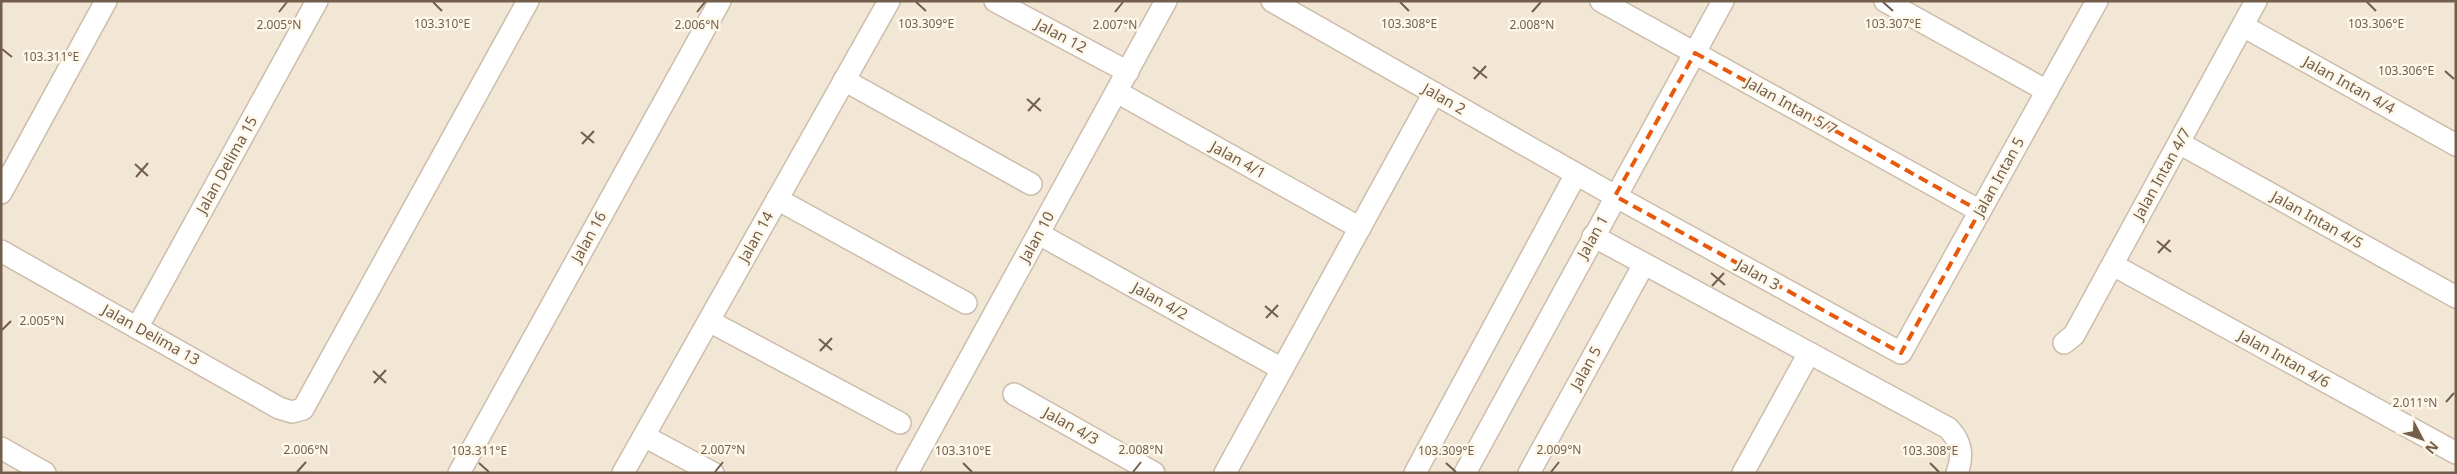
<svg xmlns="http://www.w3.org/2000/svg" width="2457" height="474" font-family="'Noto Sans',sans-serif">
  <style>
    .residential { fill: #f2e7d4 }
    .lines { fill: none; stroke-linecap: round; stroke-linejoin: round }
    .street-casing { stroke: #ccbdac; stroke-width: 24 }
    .street { stroke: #fff; stroke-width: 21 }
    .marked { fill: none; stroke: #e8590c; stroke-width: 4; stroke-dasharray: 10 6; stroke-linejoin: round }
    .ticks { fill: none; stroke: #735d4b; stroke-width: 2 }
    .labels { text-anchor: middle; stroke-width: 5; stroke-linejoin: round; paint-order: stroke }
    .street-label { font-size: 15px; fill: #735d4b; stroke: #fef8eb }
    .ticks-label { font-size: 12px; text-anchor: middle; fill: #735d4b; stroke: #fef8eb; stroke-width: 5; stroke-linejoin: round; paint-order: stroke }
  </style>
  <rect width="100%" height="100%" fill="#fbf4e5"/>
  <rect class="residential" x="1" y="1" width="2455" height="472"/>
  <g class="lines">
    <defs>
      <g id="street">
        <path d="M995,1L1128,72"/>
        <path d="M1272,1L1615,196L1901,353L2097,1"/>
        <path d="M1601,1L1980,211"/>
        <path d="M1885,1L2047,91"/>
        <path d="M2243,26L2456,145"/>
        <path d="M844,80L1031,184"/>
        <path d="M1117,92L1360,228"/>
        <path d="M2179,143L2456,297"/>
        <path d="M1,193L106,1"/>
        <path d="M777,199L966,303"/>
        <path d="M1039,234L1282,369"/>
        <path d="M1593,236L1948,428C1961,441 1964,455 1957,473"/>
        <path d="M1,251L279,408L292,412L303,409L528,1"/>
        <path d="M2113,265L2456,453"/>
        <path d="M709,321L900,423"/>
        <path d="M137,328L317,1"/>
        <path d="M2064,343L2074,335L2256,1"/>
        <path d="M1014,394L1154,473"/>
        <path d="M644,436L713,473"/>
        <path d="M1,448L45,473"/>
        <path d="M459,473L720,1"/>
        <path d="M623,473L889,1"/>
        <path d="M907,473L1166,1"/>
        <path d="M1225,473L1434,93"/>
        <path d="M1415,473L1576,174"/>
        <path d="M1465,473L1723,1"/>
        <path d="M1529,473L1644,264"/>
        <path d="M1743,473L1809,353"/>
      </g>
    </defs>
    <use href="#street" class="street-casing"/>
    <use href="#street" class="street"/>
  </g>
  <path class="marked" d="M1695,53L1980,211L1901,353L1615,196Z"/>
  <path class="ticks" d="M433,2L442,11M916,2L926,11M1400,2L1409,11M1883,2L1893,11M2367,2L2376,11M279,12L287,2M697,12L705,2M1115,12L1123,2M1532,12L1541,2M2,49L12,57M1473,67L1487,78M2445,71L2454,79M1474,79L1486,66M1027,99L1041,111M1028,111L1040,98M581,132L594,143M582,144L594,131M135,164L148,176M136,177L148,163M2157,241L2171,252M2158,253L2170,240M1711,273L1725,285M1712,286L1724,273M1265,306L1278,317M1266,318L1278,305M2,330L11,321M819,339L832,350M820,351L832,338M373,371L386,383M374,383L386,370M2446,402L2454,393M479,463L489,472M963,463L972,472M1446,463L1456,472M1930,463L1939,472M297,472L306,462M715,472L723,462M1133,472L1141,462M1551,472L1559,462"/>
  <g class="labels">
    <g class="street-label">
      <text transform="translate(1061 36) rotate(28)" y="5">Jalan 12</text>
      <text transform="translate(2349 85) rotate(29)" y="5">Jalan Intan 4/4</text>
      <text transform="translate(1444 99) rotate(30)" y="5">Jalan 2</text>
      <text transform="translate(1791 106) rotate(29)" y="5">Jalan Intan 5/7</text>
      <text transform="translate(1238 160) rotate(29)" y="5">Jalan 4/1</text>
      <text transform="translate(227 165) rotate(-61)" y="5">Jalan Delima 15</text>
      <text transform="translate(2162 174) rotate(-61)" y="5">Jalan Intan 4/7</text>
      <text transform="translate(1999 177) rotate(-61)" y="5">Jalan Intan 5</text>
      <text transform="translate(2317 220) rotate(29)" y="5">Jalan Intan 4/5</text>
      <text transform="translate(589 237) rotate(-61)" y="5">Jalan 16</text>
      <text transform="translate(756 237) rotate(-61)" y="5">Jalan 14</text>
      <text transform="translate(1037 237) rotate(-61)" y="5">Jalan 10</text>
      <text transform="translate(1593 237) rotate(-61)" y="5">Jalan 1</text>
      <text transform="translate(1758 275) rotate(29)" y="5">Jalan 3</text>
      <text transform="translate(1160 301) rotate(29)" y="5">Jalan 4/2</text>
      <text transform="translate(151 335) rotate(29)" y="5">Jalan Delima 13</text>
      <text transform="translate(2284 359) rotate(29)" y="5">Jalan Intan 4/6</text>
      <text transform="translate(1586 368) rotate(-61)" y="5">Jalan 5</text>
      <text transform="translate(1071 426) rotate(29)" y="5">Jalan 4/3</text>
    </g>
  </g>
  <g class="ticks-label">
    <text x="442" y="28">103.310°E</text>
    <text x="926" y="28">103.309°E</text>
    <text x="1409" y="28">103.308°E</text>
    <text x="1893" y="28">103.307°E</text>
    <text x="2376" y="28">103.306°E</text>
    <text x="279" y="29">2.005°N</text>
    <text x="697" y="29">2.006°N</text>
    <text x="1115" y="29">2.007°N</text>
    <text x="1532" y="29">2.008°N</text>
    <text x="51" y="61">103.311°E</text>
    <text x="2406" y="75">103.306°E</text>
    <text x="42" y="325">2.005°N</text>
    <text x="2415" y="407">2.011°N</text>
    <text x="306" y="454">2.006°N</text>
    <text x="723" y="454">2.007°N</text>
    <text x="1141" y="454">2.008°N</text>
    <text x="1559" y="454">2.009°N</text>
    <text x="479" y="455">103.311°E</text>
    <text x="963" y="455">103.310°E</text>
    <text x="1446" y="455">103.309°E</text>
    <text x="1930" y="455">103.308°E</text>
  </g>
  <rect width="2457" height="474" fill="none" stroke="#735d4b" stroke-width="5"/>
  <g transform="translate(2422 439) rotate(131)" stroke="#fef8eb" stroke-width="4" paint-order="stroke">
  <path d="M0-4L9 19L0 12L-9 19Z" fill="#735d4b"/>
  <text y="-8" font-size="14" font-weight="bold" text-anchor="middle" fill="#735d4b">N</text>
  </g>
</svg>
